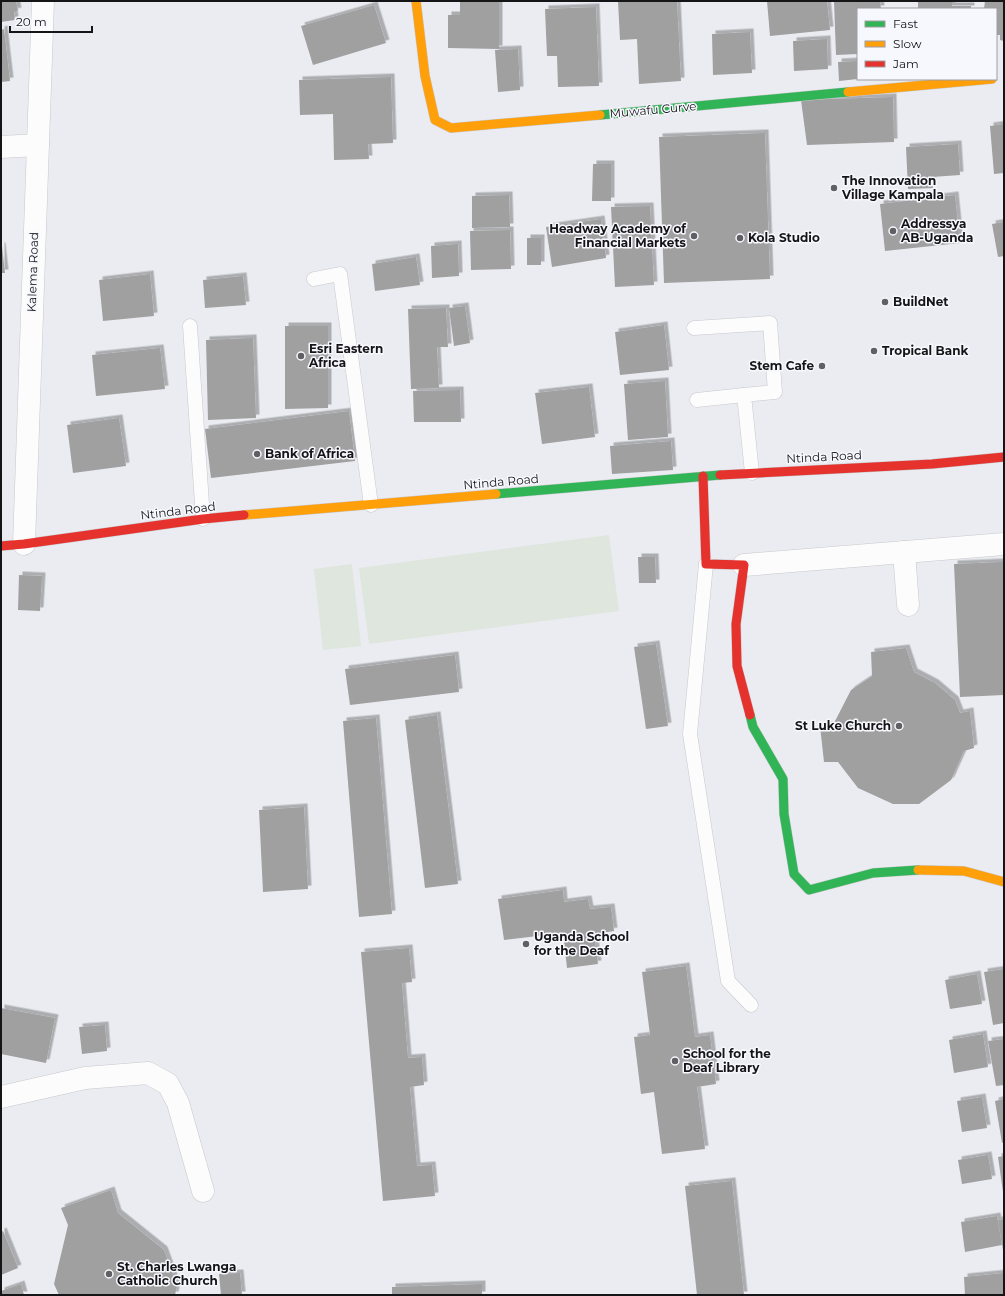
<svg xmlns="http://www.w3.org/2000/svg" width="1005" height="1296" font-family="Montserrat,sans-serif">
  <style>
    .green { fill: #dee6dd }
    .building { fill: #a0a0a1; filter: url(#shadow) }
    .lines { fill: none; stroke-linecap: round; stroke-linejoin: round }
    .lane-casing { stroke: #c7c8cc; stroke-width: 15 }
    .street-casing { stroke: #c7c8cc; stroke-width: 23 }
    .fast-casing { stroke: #c7c8cc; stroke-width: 10 }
    .slow-casing { stroke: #c7c8cc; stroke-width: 10 }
    .jam-casing { stroke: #c7c8cc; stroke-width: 10 }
    .lane { stroke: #fcfcfd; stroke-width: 14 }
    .street { stroke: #fcfcfd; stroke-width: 22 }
    .fast { stroke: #30b455; stroke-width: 9 }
    .slow { stroke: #ff9f0a; stroke-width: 9 }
    .jam { stroke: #e5322d; stroke-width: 9 }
    .poi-dot { fill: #606064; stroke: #f7f7fe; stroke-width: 1.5 }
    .labels { text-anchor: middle; stroke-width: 3; stroke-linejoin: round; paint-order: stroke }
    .street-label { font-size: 12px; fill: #151518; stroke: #f7f7fe }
    .poi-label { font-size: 12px; font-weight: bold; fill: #151518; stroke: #f7f7fe; text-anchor: start }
  </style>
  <defs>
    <filter id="shadow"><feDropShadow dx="3.5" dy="-3.5" stdDeviation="0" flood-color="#0004"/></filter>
  </defs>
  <rect width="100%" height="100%" fill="#ebecf1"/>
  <g class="green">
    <path d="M609,535L619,611L369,644L359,568Z"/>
    <path d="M352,564L361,646L323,650L314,569Z"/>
  </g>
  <g class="building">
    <path d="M1,1H16L18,11L14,12L15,20L1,22Z"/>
    <path d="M460,1H499V49L448,48V15H460Z"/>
    <path d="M618,1H677L681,81L639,84L637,39L620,40Z"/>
    <path d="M767,1H827L830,30L770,36Z"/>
    <path d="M834,1H880L881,9H858V54L836,55Z"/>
    <path d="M918,1H952V6H971V9H918Z"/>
    <path d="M985,1H1004V41L1000,40V35H996V9H984Z"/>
    <path d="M374,5L386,43L313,65L301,26Z"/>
    <path d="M596,7L599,86L558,87L557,56H547L545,9Z"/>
    <path d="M4,29L10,81L1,82V30Z"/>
    <path d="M750,32L752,73L713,75L712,34Z"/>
    <path d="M827,39L828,69L794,71L793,41Z"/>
    <path d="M518,49L520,90L498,92L495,50Z"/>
    <path d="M857,61L858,79L839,81L838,62Z"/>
    <path d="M391,77L393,143L368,144L369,159L334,160L333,114L300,115L299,80Z"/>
    <path d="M893,97L894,142L807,145L801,100Z"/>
    <path d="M1004,124V173L994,174L990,126Z"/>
    <path d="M765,133L770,279L664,283L659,137Z"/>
    <path d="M958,144L960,175L932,177L933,188L908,189L906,147Z"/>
    <path d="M593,164H611V201H592Z"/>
    <path d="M509,195L510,227L472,228V196Z"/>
    <path d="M955,195L960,243L885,251L880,204Z"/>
    <path d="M650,206L654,285L615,287L611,207Z"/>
    <path d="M601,219L606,258L552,267L546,227Z"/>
    <path d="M1004,222V256L998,257L992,224Z"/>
    <path d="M510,230L511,269L471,270L470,231Z"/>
    <rect x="527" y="238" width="14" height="27"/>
    <path d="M458,244L459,276L432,278L431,246Z"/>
    <path d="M1,246H2L5,273H1Z"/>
    <path d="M416,257L420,285L375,291L372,264Z"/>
    <path d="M150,274L154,316L103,321L99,280Z"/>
    <path d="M243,276L246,305L205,308L203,280Z"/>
    <path d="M465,306L470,343L454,346L449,308Z"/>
    <path d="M446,308L448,347H437L439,388L411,389L408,309Z"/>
    <path d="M664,325L669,370L620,375L615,332Z"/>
    <path d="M285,326H328V408L285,409Z"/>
    <path d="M253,338L256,418L208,420L206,340Z"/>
    <path d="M160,348L165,389L96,396L92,355Z"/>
    <path d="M665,381L668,437L628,440L624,384Z"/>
    <path d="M589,387L595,437L542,444L535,393Z"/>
    <path d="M460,390L461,422H414L413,391Z"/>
    <path d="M349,411L355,461L211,478L205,429Z"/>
    <path d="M119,418L126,466L73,473L67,425Z"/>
    <path d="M671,441L673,470L612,474L610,446Z"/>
    <path d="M638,557H655L656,583H639Z"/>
    <path d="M1003,562L1004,589V695L960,697L954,564Z"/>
    <path d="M19,575L42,576L40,611L18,610Z"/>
    <path d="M656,644L668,726L646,729L634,647Z"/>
    <path d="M906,648L914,672L935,683L955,700L960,713L970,711L974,748L964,751L951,780L919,804H893L858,788L838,762H824L820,726L833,725L851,690L872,676L871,652Z"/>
    <path d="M455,655L459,692L350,705L345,669Z"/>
    <path d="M437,715L458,884L425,888L405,720Z"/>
    <path d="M376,718L392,914L359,917L343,721Z"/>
    <path d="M304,807L308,889L263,892L259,810Z"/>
    <path d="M563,890L564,902L588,899L590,909L611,907L614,931L594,934L598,964L567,968L563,933L504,940L498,899Z"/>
    <path d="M409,948L412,982L402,983L408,1058L422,1057L424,1085L410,1087L417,1166L432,1165L435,1196L383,1201L361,952Z"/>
    <path d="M686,966L695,1037L710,1035L716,1084L697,1087L705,1149L662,1154L654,1092L641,1094L634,1037L650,1035L642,972Z"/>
    <path d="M1004,969V1023L993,1025L984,972Z"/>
    <path d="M977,974L982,1004L950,1009L945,980Z"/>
    <path d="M1,1008L55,1018L46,1063L1,1054Z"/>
    <path d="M105,1025L107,1051L82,1054L79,1027Z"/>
    <path d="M983,1034L988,1067L954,1073L949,1040Z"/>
    <path d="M1004,1039V1085L996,1086L988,1041Z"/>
    <path d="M982,1097L987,1128L962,1132L957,1101Z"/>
    <path d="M1004,1099V1142L1002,1143L995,1101Z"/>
    <path d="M988,1155L992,1179L962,1184L958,1160Z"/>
    <path d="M1004,1156V1192H1003L998,1157Z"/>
    <path d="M732,1181L744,1295H697L685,1186Z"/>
    <path d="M111,1190L118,1213L164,1250L177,1286L175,1295H59L54,1284L68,1225L61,1208Z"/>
    <path d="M997,1216L1002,1245L965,1252L961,1222Z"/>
    <path d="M1004,1219V1250H1003L998,1220Z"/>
    <path d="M3,1231L18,1268L1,1275V1232Z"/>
    <path d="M240,1273L242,1295H221L219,1274Z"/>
    <path d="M1004,1273V1295H965L964,1277Z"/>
    <path d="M21,1284L24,1295H1V1291Z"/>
    <path d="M482,1284V1295H392V1287Z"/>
  </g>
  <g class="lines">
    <defs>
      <g id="lane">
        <path d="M314,279L340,274L371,505"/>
        <path d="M190,326L203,519"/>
        <path d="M694,328L770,323L775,392L744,395L752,473"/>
        <path d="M697,400L744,395"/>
        <path d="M706,564L690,734L728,981L751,1005"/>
      </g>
      <g id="street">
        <path d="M1,147L38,145"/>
        <path d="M24,544L43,1"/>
        <path d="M904,552L908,605"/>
        <path d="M744,565L1004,544"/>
        <path d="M1,1097L85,1078L148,1073L168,1084L178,1103L203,1191"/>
      </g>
      <g id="fast">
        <path d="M600,115L848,92"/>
        <path d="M496,494L720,475"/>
        <path d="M750,715L753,727L783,779L784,814L794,874L809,890L873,873L918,870"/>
      </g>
      <g id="slow">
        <path d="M416,1L425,76L435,120L451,128L600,115"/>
        <path d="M848,92L992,79"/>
        <path d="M244,515L496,494"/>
        <path d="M918,870L964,871L1004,882"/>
      </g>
      <g id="jam">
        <path d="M720,475L932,464L1004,457"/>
        <path d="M703,476L706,564L744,565L736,624L737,666L750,715"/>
        <path d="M1,546L24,544L203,519L244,515"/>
      </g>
    </defs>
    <use href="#lane" class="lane-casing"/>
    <use href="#street" class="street-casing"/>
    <use href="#fast" class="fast-casing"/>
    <use href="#slow" class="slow-casing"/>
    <use href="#jam" class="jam-casing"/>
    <use href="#lane" class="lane"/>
    <use href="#street" class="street"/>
    <use href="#fast" class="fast"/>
    <use href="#slow" class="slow"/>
    <use href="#jam" class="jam"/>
  </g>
  <g class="poi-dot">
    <circle cx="834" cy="188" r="4"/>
    <circle cx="893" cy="231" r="4"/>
    <circle cx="694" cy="236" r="4"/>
    <circle cx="740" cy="238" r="4"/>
    <circle cx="885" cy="302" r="4"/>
    <circle cx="874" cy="351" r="4"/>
    <circle cx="301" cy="356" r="4"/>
    <circle cx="822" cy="366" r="4"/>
    <circle cx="257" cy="454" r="4"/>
    <circle cx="899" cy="726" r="4"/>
    <circle cx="526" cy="944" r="4"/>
    <circle cx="675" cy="1061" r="4"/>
    <circle cx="109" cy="1274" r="4"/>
  </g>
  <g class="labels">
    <g class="street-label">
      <text transform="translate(653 110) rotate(-5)" y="4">Muwafu Curve</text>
      <text transform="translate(33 272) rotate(-88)" y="4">Kalema Road</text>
      <text transform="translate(824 457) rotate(-3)" y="4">Ntinda Road</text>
      <text transform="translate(501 482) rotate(-5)" y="4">Ntinda Road</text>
      <text transform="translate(178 511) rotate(-7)" y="4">Ntinda Road</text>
    </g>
    <g class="poi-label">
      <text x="842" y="185">The Innovation<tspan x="842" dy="14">Village Kampala</tspan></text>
      <text x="901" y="228">Addressya<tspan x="901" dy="14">AB-Uganda</tspan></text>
      <text x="686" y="233" text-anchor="end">Headway Academy of<tspan x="686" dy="14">Financial Markets</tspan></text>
      <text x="748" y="242">Kola Studio</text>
      <text x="893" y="306">BuildNet</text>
      <text x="309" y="353">Esri Eastern<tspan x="309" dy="14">Africa</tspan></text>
      <text x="882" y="355">Tropical Bank</text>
      <text x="814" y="370" text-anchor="end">Stem Cafe</text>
      <text x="265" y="458">Bank of Africa</text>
      <text x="891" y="730" text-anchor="end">St Luke Church</text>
      <text x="534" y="941">Uganda School<tspan x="534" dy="14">for the Deaf</tspan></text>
      <text x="683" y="1058">School for the<tspan x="683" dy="14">Deaf Library</tspan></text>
      <text x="117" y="1271">St. Charles Lwanga<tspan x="117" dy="14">Catholic Church</tspan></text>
    </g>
  </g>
  <rect width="1005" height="1296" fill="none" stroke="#151518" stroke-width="4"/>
  <rect x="857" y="8" width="140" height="72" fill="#f7f7fe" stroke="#9d9da2"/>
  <rect x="865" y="21" width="20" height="6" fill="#30b455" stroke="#9d9da2"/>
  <text x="893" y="28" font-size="12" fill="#151518">Fast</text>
  <rect x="865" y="41" width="20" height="6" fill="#ff9f0a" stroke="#9d9da2"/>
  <text x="893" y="48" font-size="12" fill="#151518">Slow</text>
  <rect x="865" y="61" width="20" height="6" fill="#e5322d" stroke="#9d9da2"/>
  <text x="893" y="68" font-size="12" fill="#151518">Jam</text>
  <path d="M10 26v6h82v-6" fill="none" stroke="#151518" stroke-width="2"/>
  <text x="16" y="26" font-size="12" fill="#151518" stroke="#f7f7fe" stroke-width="3" paint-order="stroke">20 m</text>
</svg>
